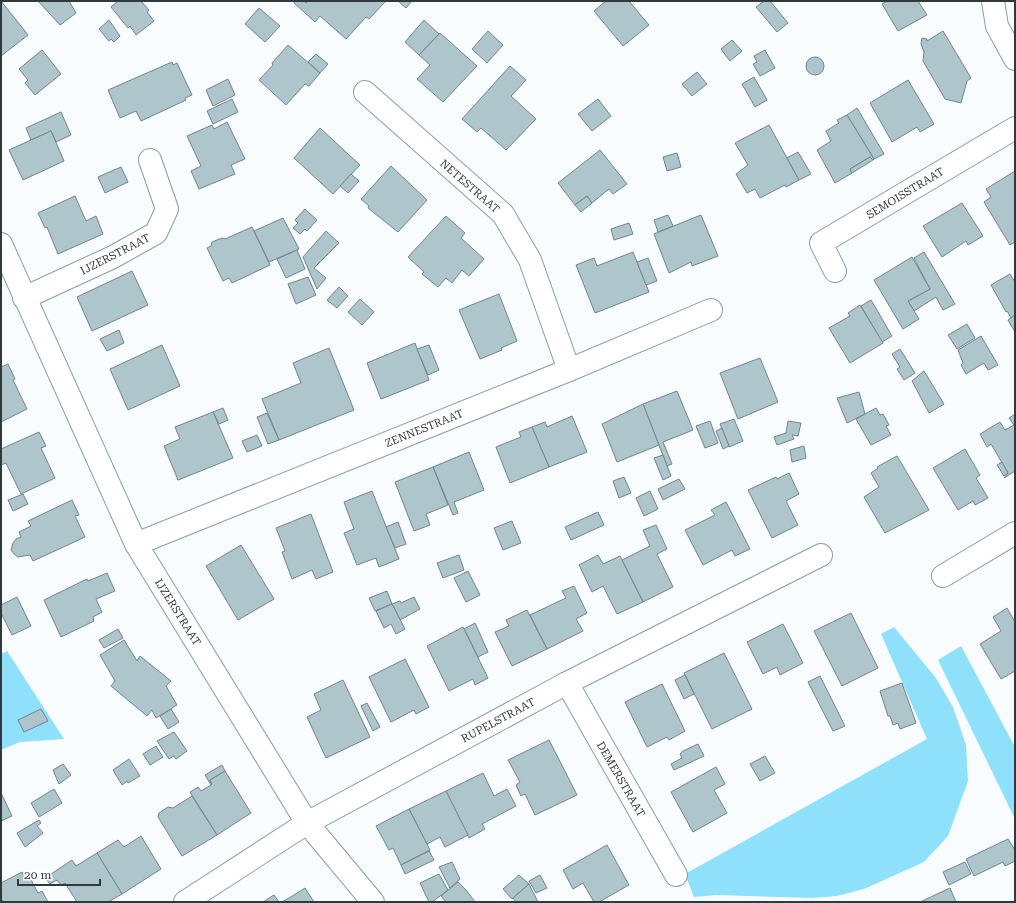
<svg xmlns="http://www.w3.org/2000/svg" width="1016" height="903" font-family="'Roboto Serif',serif">
  <style>
    .green { fill: #8ee0fb }
    .building { fill: #aec5cc; stroke: #70858c }
    .lines { fill: none; stroke-linecap: round; stroke-linejoin: round }
    .minor-casing { stroke: #889ea5; stroke-width: 24 }
    .minor { stroke: #fff; stroke-width: 22 }
    .labels { text-anchor: middle; stroke-width: 4; stroke-linejoin: round; paint-order: stroke }
    .street-label { font-size: 11px; fill: #30393c; stroke: #fff }
  </style>
  <rect width="100%" height="100%" fill="#f8fcfe"/>
  <g class="green">
    <path d="M894,627L936,678L953,707L966,745L968,781L948,836L924,862L864,889L837,896L812,898L717,895L694,897L685,874L927,739L881,634Z"/>
    <path d="M961,646L1015,747V819L938,660Z"/>
    <path d="M7,651L64,739L20,742L1,750V654Z"/>
  </g>
  <g class="building">
    <path d="M1,1L28,35L1,56Z"/>
    <path d="M38,1H69L76,13L60,25Z"/>
    <path d="M118,1H141L149,10L147,12L154,21L136,35L130,26L128,28L111,7Z"/>
    <path d="M295,1H304L306,3L308,1H386L369,19L366,17L346,39L320,16L315,22L294,3Z"/>
    <path d="M398,1H412L406,8Z"/>
    <path d="M606,1H629L649,25L623,46L594,11Z"/>
    <path d="M764,1H770L788,23L777,32L756,7Z"/>
    <path d="M887,1H918L927,15L898,31L882,4Z"/>
    <path d="M259,8L280,26L265,42L245,24Z"/>
    <path d="M109,20L120,36L114,42L111,39L109,41L99,29Z"/>
    <path d="M424,20L439,34L419,55L405,42Z"/>
    <path d="M488,31L503,45L487,63L472,49Z"/>
    <path d="M943,31L971,78L967,81L961,103L945,99L923,61L924,52L921,44L922,38L927,39V41Z"/>
    <path d="M440,33L477,66L443,102L417,79L430,65L419,55Z"/>
    <path d="M732,40L742,51L730,61L721,49Z"/>
    <path d="M288,45L320,73L309,86L305,84L286,105L259,80L273,65L272,63Z"/>
    <path d="M42,50L61,74L35,95L25,83L28,80L19,69Z"/>
    <path d="M765,50L775,68L760,76L753,64L757,62L754,56Z"/>
    <path d="M316,54L328,64L320,73L308,62Z"/>
    <circle cx="815" cy="66" r="9"/>
    <path d="M172,62L173,65L177,63L192,95L185,98L186,100L141,121L136,111L120,118L108,90Z"/>
    <path d="M510,66L526,80L511,96L536,119L506,150L481,128L477,132L462,119Z"/>
    <path d="M697,72L707,84L692,96L682,84Z"/>
    <path d="M754,77L767,100L755,107L742,84Z"/>
    <path d="M228,79L235,95L213,106L206,90Z"/>
    <path d="M908,80L934,124L920,132L917,127L892,142L870,103Z"/>
    <path d="M232,99L238,112L213,124L207,111Z"/>
    <path d="M598,99L611,116L592,131L578,114Z"/>
    <path d="M857,108L884,154L874,159L847,115Z"/>
    <path d="M61,112L71,135L56,142L51,131L31,140L26,128Z"/>
    <path d="M847,115L874,159L873,160L870,157L850,169L852,173L835,183L817,150L831,141L826,131L839,123L837,120Z"/>
    <path d="M227,122L245,159L231,165L235,174L199,189L191,171L201,166L187,136L212,125L214,129Z"/>
    <path d="M769,125L799,180L786,187L785,185L760,198L755,189L747,193L736,174L748,165L735,143Z"/>
    <path d="M320,128L360,165L333,194L294,158Z"/>
    <path d="M51,131L64,161L23,180L9,150Z"/>
    <path d="M600,150L627,184L613,194L609,189L592,203L587,196L575,205L558,183Z"/>
    <path d="M798,152L811,174L799,180L787,158Z"/>
    <path d="M677,153L681,167L667,171L663,157Z"/>
    <path d="M870,157L873,160L852,173L850,169Z"/>
    <path d="M391,166L427,200L398,232L368,208L369,206L361,199Z"/>
    <path d="M121,167L128,182L105,193L98,177Z"/>
    <path d="M1015,171V242L1010,245L984,202L991,197L986,189Z"/>
    <path d="M351,174L359,181L348,193L340,186Z"/>
    <path d="M75,196L86,221L96,216L103,234L58,254L47,227L45,228L38,213Z"/>
    <path d="M587,196L592,203L581,212L575,205Z"/>
    <path d="M962,203L983,236L968,245L966,241L942,257L923,226Z"/>
    <path d="M305,209L317,220L307,231L305,229L300,234L293,228L298,223L295,220Z"/>
    <path d="M668,215L673,226L658,232L654,220Z"/>
    <path d="M701,215L718,256L692,266L691,262L669,273L654,234Z"/>
    <path d="M446,216L465,233L461,238L484,259L469,276L462,270L452,283L446,278L438,287L422,274L424,272L408,257Z"/>
    <path d="M283,218L299,249L269,262L254,231Z"/>
    <path d="M629,223L633,234L614,240L611,229Z"/>
    <path d="M252,227L270,265L232,283L229,278L223,281L207,248L211,246L212,242L222,238L225,239Z"/>
    <path d="M326,231L339,243L314,268L326,278L317,289L303,257Z"/>
    <path d="M297,250L305,269L286,278L277,259Z"/>
    <path d="M633,252L649,292L595,313L576,265L594,258L597,266Z"/>
    <path d="M924,252L955,304L943,310L936,297L914,311L908,301L930,289L914,258Z"/>
    <path d="M912,257L930,289L908,301L919,319L903,329L874,280Z"/>
    <path d="M648,258L657,281L646,285L637,262Z"/>
    <path d="M132,271L148,305L92,331L77,297Z"/>
    <path d="M1010,274L1015,282V315L1011,318L1007,311L1006,312L991,285Z"/>
    <path d="M308,277L316,295L296,304L288,284Z"/>
    <path d="M339,287L348,296L337,308L327,300Z"/>
    <path d="M499,294L517,341L501,348L502,350L480,359L459,310Z"/>
    <path d="M360,299L374,312L362,325L348,312Z"/>
    <path d="M871,300L892,336L882,342L861,306Z"/>
    <path d="M860,305L883,343L850,363L829,328L850,316L848,313Z"/>
    <path d="M1015,315V332L1008,320Z"/>
    <path d="M967,324L975,338L957,349L948,335Z"/>
    <path d="M119,330L124,343L107,351L100,339Z"/>
    <path d="M981,336L998,365L988,370L984,363L966,374L961,365L963,363L958,350Z"/>
    <path d="M415,343L429,380L381,399L367,363Z"/>
    <path d="M162,345L180,386L128,410L110,369Z"/>
    <path d="M429,345L439,370L428,375L417,349Z"/>
    <path d="M329,348L354,410L279,440L262,399L301,383L293,363Z"/>
    <path d="M900,349L915,373L904,380L897,369L900,367L892,354Z"/>
    <path d="M760,358L778,402L738,419L720,373Z"/>
    <path d="M8,364L15,379L13,380L27,409L1,422V367Z"/>
    <path d="M924,371L944,404L929,413L912,381Z"/>
    <path d="M677,391L693,430L663,442L672,464L667,466L643,404Z"/>
    <path d="M859,392L865,414L847,423L837,398Z"/>
    <path d="M643,404L659,445L617,462L602,424Z"/>
    <path d="M223,408L228,420L219,424L213,412Z"/>
    <path d="M876,408L880,415L883,414L889,425L886,426L891,435L871,445L856,419Z"/>
    <path d="M213,412L233,458L178,480L164,446L180,439L175,427Z"/>
    <path d="M267,413L279,440L268,444L257,417Z"/>
    <path d="M1015,414V471L1004,478L1008,473L991,444L987,447L980,434L1000,422L1005,430L1014,425L1009,418Z"/>
    <path d="M572,416L587,452L549,467L532,427L545,422L547,427Z"/>
    <path d="M734,419L743,441L729,447L720,424Z"/>
    <path d="M710,421L718,443L705,448L696,426Z"/>
    <path d="M788,421L801,423L798,436L792,435L794,439L777,445L774,437L786,433Z"/>
    <path d="M532,427L549,467L510,483L496,447L521,437L519,432Z"/>
    <path d="M722,428L729,446L723,449L716,431Z"/>
    <path d="M39,432L46,446L41,448L55,478L21,494L6,463L1,465V449Z"/>
    <path d="M257,435L262,446L247,452L242,441Z"/>
    <path d="M804,446L806,458L792,462L790,450Z"/>
    <path d="M965,449L980,475L976,478L988,498L975,505L973,501L958,510L933,468Z"/>
    <path d="M469,452L484,490L454,502L458,513L453,515L433,467Z"/>
    <path d="M663,455L671,476L663,480L654,458Z"/>
    <path d="M897,456L929,510L885,533L864,497L879,487L871,473L878,468L877,467Z"/>
    <path d="M1002,462L1008,473L1004,476L997,465Z"/>
    <path d="M433,467L448,505L426,514L430,525L414,531L395,482Z"/>
    <path d="M789,473L799,494L786,501L798,525L772,538L748,490L776,477L777,479Z"/>
    <path d="M624,477L631,493L619,498L613,481Z"/>
    <path d="M679,479L685,489L663,500L658,489Z"/>
    <path d="M372,491L399,559L379,567L376,558L357,565L344,533L354,529L344,502Z"/>
    <path d="M650,491L658,509L644,516L636,498Z"/>
    <path d="M23,494L28,504L13,511L8,500Z"/>
    <path d="M72,500L79,515L75,516L85,537L33,561L30,555L18,557L14,554L11,550L13,543L16,539L21,537L19,532L31,526L28,521Z"/>
    <path d="M726,502L750,549L735,556L732,550L703,565L685,530L715,515L711,510Z"/>
    <path d="M598,512L604,525L571,540L565,527Z"/>
    <path d="M311,514L333,572L316,579L312,570L292,579L282,552L285,551L276,528Z"/>
    <path d="M512,521L521,543L503,550L494,528Z"/>
    <path d="M398,522L406,544L395,548L386,527Z"/>
    <path d="M656,525L667,549L657,554L673,587L643,602L622,560L650,546L643,530Z"/>
    <path d="M241,545L274,599L238,620L206,566Z"/>
    <path d="M459,555L464,570L443,578L437,563Z"/>
    <path d="M598,555L603,564L620,556L643,602L617,614L603,586L592,592L579,565Z"/>
    <path d="M468,571L480,595L466,602L454,578Z"/>
    <path d="M107,573L115,591L96,599L102,612L93,617L94,621L61,637L44,600L87,579L88,581Z"/>
    <path d="M574,586L587,613L576,619L583,631L547,649L530,615L566,598L562,591Z"/>
    <path d="M387,591L392,604L375,611L369,598Z"/>
    <path d="M17,597L31,626L12,635L1,613V605Z"/>
    <path d="M414,597L420,609L400,620L392,604L400,601L401,603Z"/>
    <path d="M392,604L405,629L396,634L391,624L384,628L376,611Z"/>
    <path d="M1007,608L1015,622V671L1001,679L980,644L1001,631L993,617Z"/>
    <path d="M527,610L547,649L512,666L495,632L509,626L506,620Z"/>
    <path d="M851,613L878,668L842,686L814,631Z"/>
    <path d="M475,623L488,652L478,657L464,629Z"/>
    <path d="M783,624L803,663L780,675L777,667L763,674L747,642Z"/>
    <path d="M463,627L488,678L475,685L473,679L449,691L427,646Z"/>
    <path d="M118,629L123,638L104,648L99,640Z"/>
    <path d="M124,640L137,661L140,656L171,681L166,686L177,705L156,718L152,710L147,716L111,686L115,681L100,655Z"/>
    <path d="M724,653L752,709L712,729L684,673Z"/>
    <path d="M405,659L429,707L416,714L414,710L391,722L369,677Z"/>
    <path d="M685,675L694,694L684,699L675,680Z"/>
    <path d="M820,676L845,726L833,731L808,682Z"/>
    <path d="M343,680L370,737L326,758L307,717L321,710L314,694Z"/>
    <path d="M902,683L916,723L900,729L898,723L893,725L890,716H888L880,691Z"/>
    <path d="M662,684L685,731L669,740L667,737L647,747L625,702Z"/>
    <path d="M367,703L380,727L373,731L361,706Z"/>
    <path d="M41,709L48,721L24,732L18,720Z"/>
    <path d="M171,709L179,722L168,729L160,716Z"/>
    <path d="M174,732L187,751L176,759L174,756L169,759L157,741Z"/>
    <path d="M549,740L577,795L535,815L525,794L521,796L516,785L520,782L508,760Z"/>
    <path d="M698,744L704,756L674,770L671,764L682,758L680,754L683,751Z"/>
    <path d="M156,746L163,757L150,765L143,754Z"/>
    <path d="M765,756L775,773L760,781L750,764Z"/>
    <path d="M129,759L140,776L128,783L127,781L122,785L113,770Z"/>
    <path d="M63,764L71,775L59,784L53,770Z"/>
    <path d="M222,765L225,771L210,780L212,784L211,785L205,775Z"/>
    <path d="M716,767L725,784L714,790L727,813L693,832L671,792Z"/>
    <path d="M225,771L251,813L217,835L190,792L198,787L201,791L211,785L212,784L210,780Z"/>
    <path d="M483,773L494,796L507,789L516,806L482,824L485,829L469,838L446,791Z"/>
    <path d="M54,789L62,803L39,817L31,803Z"/>
    <path d="M446,791L468,835L445,847L440,837L427,844L409,809Z"/>
    <path d="M1,793L12,816L1,821Z"/>
    <path d="M192,796L217,835L182,856L158,817L159,813L168,807L173,808Z"/>
    <path d="M409,809L430,850L401,865L393,848L389,850L376,826Z"/>
    <path d="M39,820L41,823L37,826L43,833L25,847L17,833Z"/>
    <path d="M141,836L161,869L122,894L97,853L118,840L124,847Z"/>
    <path d="M1008,839L1015,850V861L1005,866L1003,862L974,876L966,859Z"/>
    <path d="M607,845L629,885L599,902H594L583,883L573,889L563,870Z"/>
    <path d="M429,851L434,860L405,874L401,865Z"/>
    <path d="M97,853L122,894L108,902H77L65,883L61,885L57,880L50,884L45,878L72,860L76,866Z"/>
    <path d="M452,862L460,879L450,888L439,867Z"/>
    <path d="M965,862L971,874L949,885L943,872Z"/>
    <path d="M22,872L25,878L29,876L38,893L42,891L48,902H3L1,898V883Z"/>
    <path d="M439,874L448,890L432,902H429L420,883Z"/>
    <path d="M519,875L529,884L512,899L503,889Z"/>
    <path d="M540,875L547,888L536,893L529,881Z"/>
    <path d="M458,882L466,890L475,902H446L441,896Z"/>
    <path d="M529,884L538,902H516L513,898Z"/>
    <path d="M305,888L314,902H282L289,898Z"/>
    <path d="M950,888L956,902H920Z"/>
    <path d="M274,895L279,902H263Z"/>
  </g>
  <g class="lines">
    <defs>
      <g id="minor">
        <path d="M993,1L997,26L1015,59"/>
        <path d="M365,92L503,214L530,260L569,370"/>
        <path d="M1,244L136,544L307,823L373,902"/>
        <path d="M835,271L821,243L1015,128"/>
        <path d="M24,298L113,257L156,233L167,209L150,160"/>
        <path d="M136,544L569,370L711,310"/>
        <path d="M943,576L1015,533"/>
        <path d="M567,683L676,875"/>
        <path d="M185,902L307,823L567,683L821,555"/>
      </g>
    </defs>
    <use href="#minor" class="minor-casing"/>
    <use href="#minor" class="minor"/>
  </g>
  <g class="labels">
    <g class="street-label">
      <text transform="translate(470 186) rotate(41)" y="4">NETESTRAAT</text>
      <text transform="translate(905 193) rotate(-31)" y="4">SEMOISSTRAAT</text>
      <text transform="translate(115 254) rotate(-27)" y="4">IJZERSTRAAT</text>
      <text transform="translate(424 428) rotate(-22)" y="4">ZENNESTRAAT</text>
      <text transform="translate(178 612) rotate(58)" y="4">IJZERSTRAAT</text>
      <text transform="translate(498 720) rotate(-28)" y="4">RUPELSTRAAT</text>
      <text transform="translate(621 779) rotate(60)" y="4">DEMERSTRAAT</text>
    </g>
  </g>
  <rect width="1016" height="903" fill="none" stroke="#30393c" stroke-width="4"/>
  <path d="M18 879v6h82v-6" fill="none" stroke="#30393c" stroke-width="2"/>
  <text x="24" y="879" font-size="12" fill="#30393c" stroke="#ffffff" stroke-width="3" paint-order="stroke">20 m</text>
</svg>
